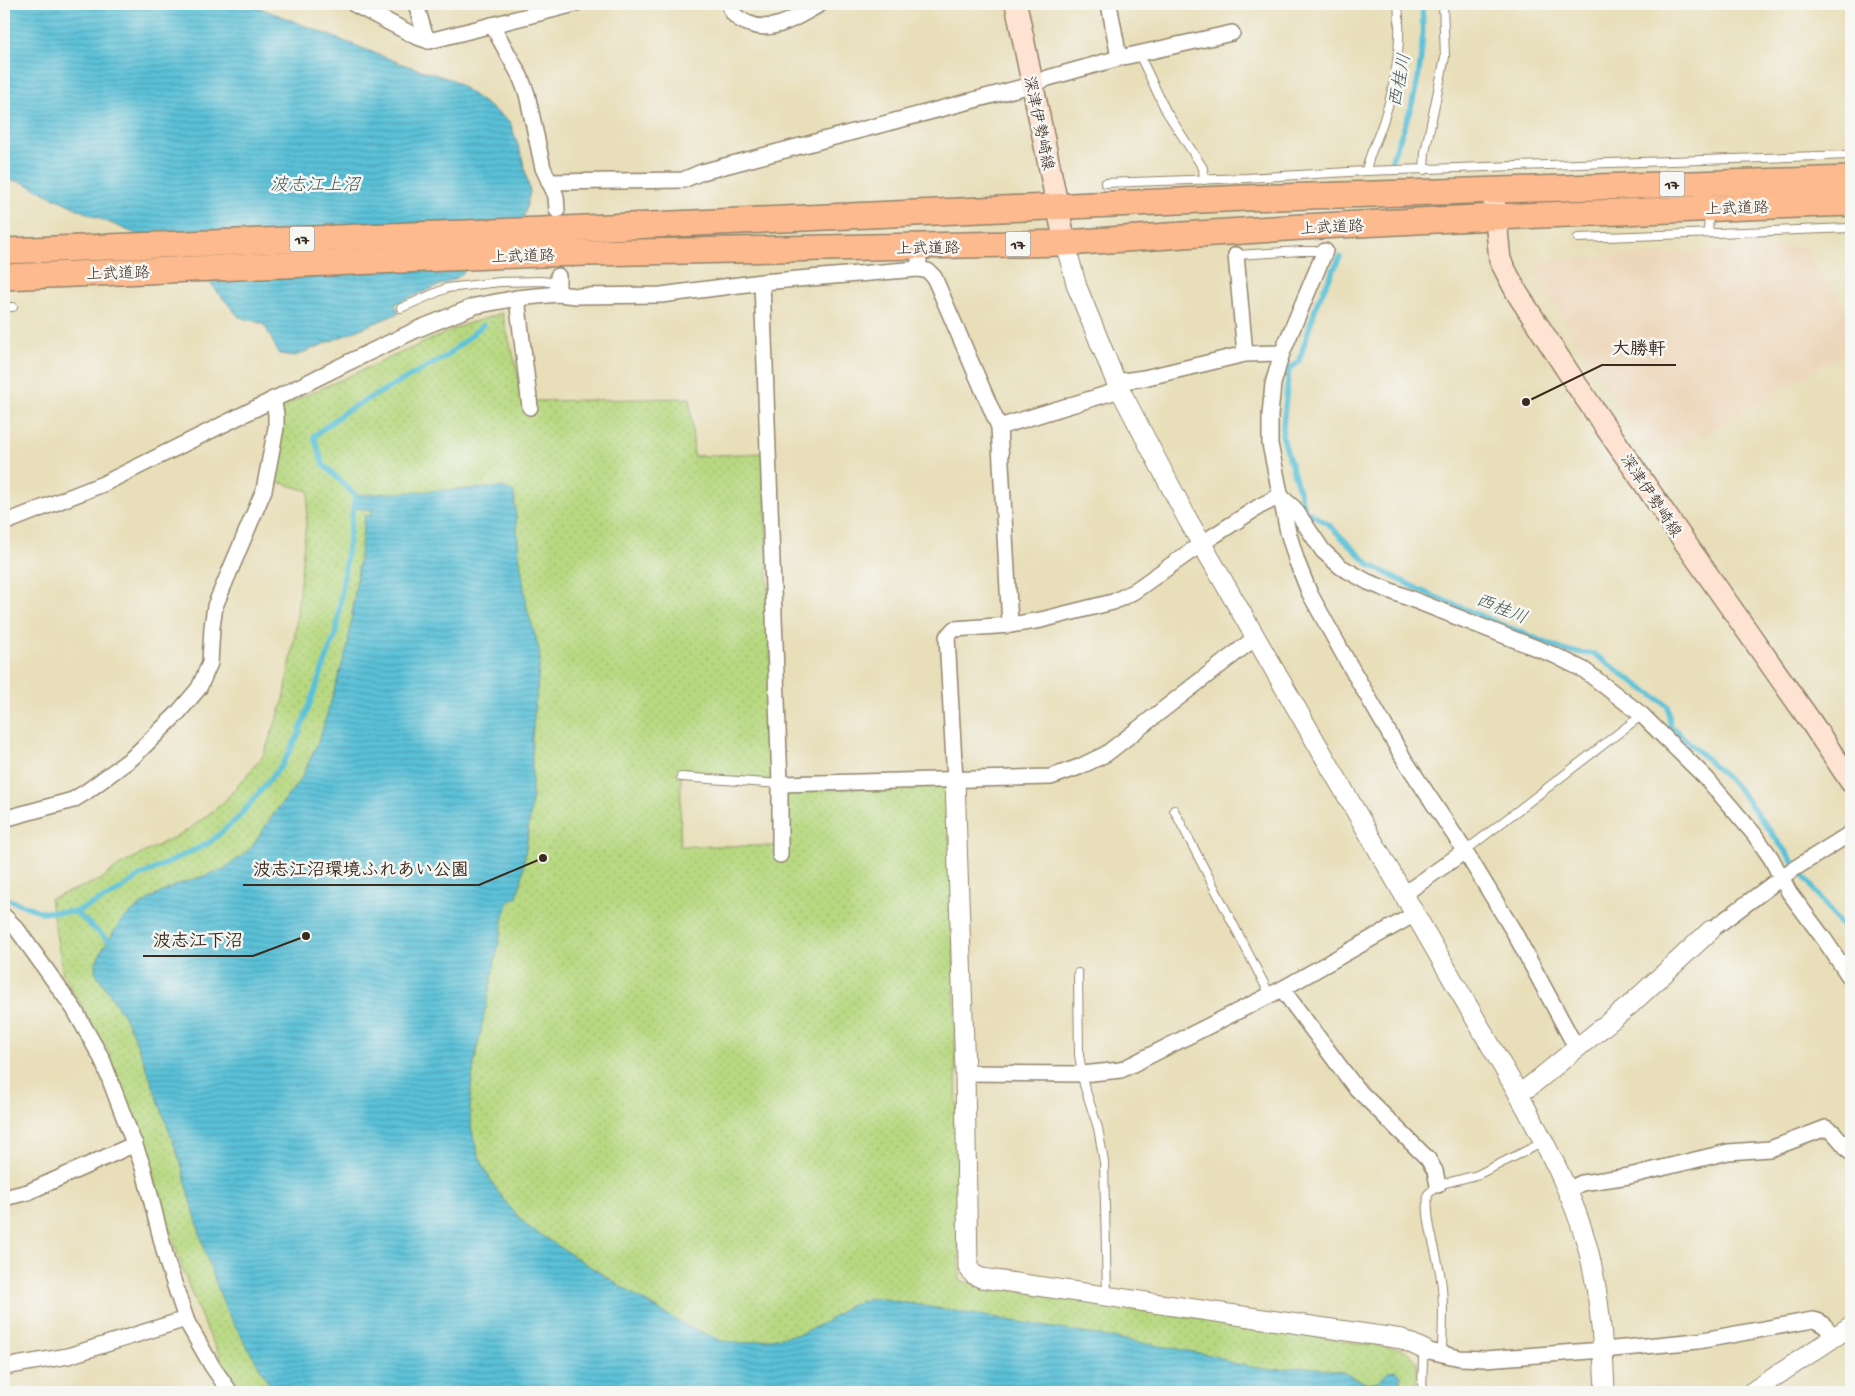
<svg xmlns="http://www.w3.org/2000/svg" width="1855" height="1396" font-family="'Gochi Hand','Klee One',sans-serif">
  <style>
    .built { fill: #edd7bb }
    .park { fill: url(#park-dots); stroke: #79814f }
    .water { fill: url(#water-rules); stroke: #4a767b }
    .lines { fill: none; stroke-linecap: round; stroke-linejoin: round }
    .stream { stroke: #5ac1d8; stroke-width: 5.5 }
    .service-casing { stroke: #92846c; stroke-width: 10 }
    .minor-casing { stroke: #92846c; stroke-width: 18 }
    .tertiary-casing { stroke: #92846c; stroke-width: 21 }
    .secondary-casing { stroke: #92846c; stroke-width: 24 }
    .trunk-casing { stroke: #92846c; stroke-width: 28 }
    .service { stroke: #fff; stroke-width: 8 }
    .minor { stroke: #fff; stroke-width: 15 }
    .tertiary { stroke: #fff; stroke-width: 19 }
    .secondary { stroke: #fee3d2; stroke-width: 21 }
    .trunk { stroke: #fcba8e; stroke-width: 25 }
    .labels { text-anchor: middle; stroke-width: 5; stroke-linejoin: round; paint-order: stroke }
    .shield { fill: #f6f6f2; stroke: #73675e; stroke-width: 1 }
    .shield-label { font-size: 15px; font-weight: bold; fill: #3b2a1e }
    .street-label { font-size: 16px; fill: #3b2a1e; stroke: #f6f6f2 }
    .water-label { font-size: 18px; font-style: italic; fill: #445756; stroke: #f6f6f2 }
    .leader { fill: none; stroke: #3b2a1e; stroke-width: 2 }
    .callout-dot { fill: #3b2a1e; stroke: #f6f6f2; stroke-width: 2 }
    .callout-label { font-size: 18px; text-anchor: middle; font-weight: bold; fill: #3b2a1e; stroke: #f6f6f2; stroke-width: 5; stroke-linejoin: round; paint-order: stroke }
  </style>
  <defs>
    <pattern id="park-dots" width="8" height="8" patternUnits="userSpaceOnUse" patternTransform="scale(1.25)"><rect width="8" height="8" fill="#b7d880"/><path d="M2 2h.1M6 6h.1" fill="none" stroke="#9eba6e" stroke-width="1.8" stroke-linecap="round"/></pattern>
    <pattern id="water-rules" width="6" height="5" patternUnits="userSpaceOnUse" patternTransform="scale(1.25)"><rect width="6" height="5" fill="#5ac1d8"/><path d="M0 2.5h6" fill="none" stroke="#4c9daf"/></pattern>
  </defs>
  <rect width="100%" height="100%" fill="#f6f6f2"/>
  <filter id="ink" filterUnits="userSpaceOnUse"><feTurbulence type="fractalNoise" baseFrequency=".02" numOctaves="2"/><feDisplacementMap in="SourceGraphic" scale="10" xChannelSelector="R" yChannelSelector="G"/><feConvolveMatrix kernelMatrix="1 2 1 2 8 2 1 2 1" color-interpolation-filters="sRGB"/></filter>
  <filter id="wash" filterUnits="userSpaceOnUse"><feTurbulence type="fractalNoise" baseFrequency=".0096" numOctaves="4" result="noise"/><feDisplacementMap in="SourceGraphic" scale="20" xChannelSelector="R" yChannelSelector="G"/><feGaussianBlur stdDeviation="1.12" result="paint"/><feColorMatrix in="noise" values="0 0 0 0 0 0 0 0 0 0 0 0 0 0 0 0 0 1.4 0 .05"/><feComposite in="paint" operator="in"/></filter>
  <g filter="url(#wash)">
    <rect width="100%" height="100%" fill="#e8deb9"/>
    <path class="built" d="M1805,247L1851,320V349L1656,462L1533,273L1549,260Z"/>
    <path class="park" d="M502,313C509,343 520,372 522,403L537,401L690,398L694,456L764,453L774,780L681,774L680,846H787L783,796L791,791L942,785L949,790L952,850L960,1281L1343,1341L1404,1349L1417,1361L1416,1392H242C195,1323 176,1248 150,1169C137,1130 122,1091 108,1051L97,1036L84,1010L63,974L50,899L100,880L120,865L188,830L223,803L263,756L284,700L295,634L309,491L271,480L282,406L461,326Z"/>
    <g class="water">
      <path d="M4,4H250L405,65L453,80L510,122L522,157L530,192L523,220L457,278L395,304L399,313L295,356L279,354L264,324L239,317L186,255L84,212L22,182L4,180Z"/>
      <path d="M503,487L514,493L519,553L527,608L539,649L540,659L532,737V797L530,817L522,879L517,897L509,901L505,912C498,949 490,985 483,1021C477,1050 470,1079 470,1108C470,1155 497,1198 530,1228L644,1301L685,1325L722,1341L745,1343L800,1334L826,1322L847,1307L867,1299L878,1298L1178,1349L1215,1356L1232,1363L1257,1368L1274,1370L1302,1367L1316,1368L1342,1372L1362,1381L1370,1383L1379,1381L1389,1371L1395,1370L1401,1375L1400,1392H274L226,1310L207,1259L181,1164L145,1064L132,1032L122,1013L101,981L95,971V964L102,950L121,921L133,911L151,898L176,885L220,871L238,859L252,847L270,819L302,777L320,737L348,645L365,515L371,516L372,510L353,508L355,495Z"/>
    </g>
    <g class="lines">
      <g class="stream">
        <path d="M1392,159C1400,138 1409,117 1414,96C1422,65 1424,35 1422,4"/>
        <path d="M1340,257L1317,303L1299,361L1289,369L1282,435L1305,510L1328,524L1370,565L1426,593L1566,651L1594,654L1668,706L1670,725L1738,788L1851,939"/>
        <path d="M4,898L42,912H75L112,895L140,876L209,843L238,818L282,765L298,736L336,633L355,495L323,464L314,436L346,411L447,356L483,325"/>
        <path d="M75,912L108,940"/>
      </g>
    </g>
  </g>
  <g filter="url(#ink)">
    <g class="lines">
      <defs>
        <g id="service">
          <path d="M1139,54L1166,111L1203,168L1204,180"/>
          <path d="M1424,170L1425,152L1445,57L1443,4"/>
          <path d="M1366,171C1369,153 1379,137 1384,119C1396,84 1402,41 1398,4"/>
          <path d="M1105,183L1246,178L1366,171L1851,155"/>
          <path d="M1708,233L1709,212"/>
          <path d="M1578,238L1851,228"/>
          <path d="M1236,255L1301,251H1325"/>
          <path d="M4,307H13"/>
          <path d="M401,308L447,288L500,282L541,281L557,283"/>
          <path d="M681,777L780,784"/>
          <path d="M1174,810L1270,995"/>
          <path d="M1465,851L1642,715"/>
          <path d="M1078,973L1079,1055L1084,1085L1098,1128L1104,1162L1107,1296"/>
          <path d="M1442,1354C1442,1329 1445,1304 1441,1279C1437,1251 1425,1223 1428,1194L1438,1185L1477,1175L1544,1142"/>
          <path d="M1422,1392L1423,1359L1425,1350"/>
        </g>
        <g id="minor">
          <path d="M354,4L417,37L429,41"/>
          <path d="M416,4L424,32L429,41L575,4"/>
          <path d="M729,4C732,14 737,19 747,23C773,35 798,16 820,4"/>
          <path d="M1109,4L1119,58"/>
          <path d="M492,25L520,76L527,94L543,168L556,196L557,210"/>
          <path d="M549,182L683,180L702,172L1031,85L1048,78L1119,58L1232,33"/>
          <path d="M1325,251L1282,353L1273,384L1270,415V444L1288,532L1297,562L1310,594L1346,659L1404,759L1465,851L1514,932L1577,1049"/>
          <path d="M1236,255L1245,354"/>
          <path d="M919,260L918,269L928,271L934,277L999,427L1010,625L954,629L947,637L955,780"/>
          <path d="M558,276V294"/>
          <path d="M762,282L780,784L1051,777L1079,767L1106,754L1255,638"/>
          <path d="M517,298L530,407"/>
          <path d="M1116,382L1144,378L1245,354L1282,353"/>
          <path d="M999,427L1120,390"/>
          <path d="M4,523L103,484L347,363L418,329L475,306L517,298L558,294L576,296L661,295L762,282L918,269"/>
          <path d="M1010,625L1041,620L1113,602L1133,592L1201,544L1260,506L1280,496L1294,508L1323,551L1341,567L1368,582L1554,655L1584,670L1642,715L1707,779L1754,834L1771,858L1789,892L1824,939L1851,979"/>
          <path d="M4,819L73,800L86,792L132,758L177,714L199,688L210,663L212,627L215,606L264,490L276,428V414L273,399"/>
          <path d="M780,855V784"/>
          <path d="M1404,894L1465,851"/>
          <path d="M4,916L17,929L74,1009L102,1059L143,1167L167,1262L187,1322L212,1366L230,1392"/>
          <path d="M1711,930L1789,872L1851,833"/>
          <path d="M1282,989L1355,1087L1428,1159L1435,1171L1438,1185"/>
          <path d="M965,1073L1082,1074L1121,1070L1282,989L1415,914"/>
          <path d="M1567,1190L1582,1183L1629,1176L1728,1152L1770,1149L1826,1128L1834,1133L1851,1153"/>
          <path d="M4,1198L28,1192L135,1144"/>
          <path d="M1425,1350L1460,1358L1485,1359L1603,1350L1698,1341L1813,1320C1823,1321 1828,1330 1834,1337"/>
          <path d="M4,1367L68,1356L186,1319"/>
        </g>
        <g id="tertiary">
          <path d="M1065,243L1077,287L1116,382L1188,520L1518,1093C1544,1142 1572,1191 1587,1245C1600,1293 1603,1343 1605,1392"/>
          <path d="M955,780L965,1073L968,1267L973,1274L981,1278L1402,1339L1425,1350"/>
          <path d="M1518,1093L1529,1087L1630,1005L1711,930"/>
          <path d="M1752,1392L1851,1326"/>
        </g>
        <g id="secondary">
          <path d="M1016,4L1065,243"/>
          <path d="M1494,200L1500,260L1517,293L1576,384L1677,531L1811,722L1851,782"/>
        </g>
        <g id="trunk">
          <path d="M4,251L542,230L1245,198L1851,179"/>
          <path d="M4,277L541,254L1065,243L1302,227L1494,217L1851,203"/>
        </g>
      </defs>
      <use href="#service" class="service-casing"/>
      <use href="#minor" class="minor-casing"/>
      <use href="#tertiary" class="tertiary-casing"/>
      <use href="#secondary" class="secondary-casing"/>
      <use href="#trunk" class="trunk-casing"/>
      <use href="#service" class="service"/>
      <use href="#minor" class="minor"/>
      <use href="#tertiary" class="tertiary"/>
      <use href="#secondary" class="secondary"/>
      <use href="#trunk" class="trunk"/>
    </g>
  </g>
  <g class="labels">
    <g class="shield">
      <rect x="1659.5" y="171.5" width="25" height="25" rx="4"/>
      <rect x="289.5" y="226.5" width="25" height="25" rx="4"/>
      <rect x="1005.5" y="231.5" width="25" height="25" rx="4"/>
    </g>
    <g class="shield-label">
      <text x="1672" y="189">17</text>
      <text x="302" y="244">17</text>
      <text x="1018" y="249">17</text>
    </g>
    <g class="street-label">
      <text transform="translate(1040 123) rotate(78)" y="6">深津伊勢崎線</text>
      <text transform="translate(1737 207) rotate(-2)" y="6">上武道路</text>
      <text transform="translate(1332 226) rotate(-3)" y="6">上武道路</text>
      <text transform="translate(928 247) rotate(-1)" y="6">上武道路</text>
      <text transform="translate(523 255) rotate(-2)" y="6">上武道路</text>
      <text transform="translate(118 272) rotate(-2)" y="6">上武道路</text>
      <text transform="translate(1652 495) rotate(56)" y="6">深津伊勢崎線</text>
    </g>
    <g class="water-label">
      <text transform="translate(1399 80) rotate(-79)" y="6">西桂川</text>
      <text x="315" y="190">波志江上沼</text>
      <text transform="translate(1502 608) rotate(22)" y="6">西桂川</text>
    </g>
  </g>
  <path class="leader" d="M1526 402L1602 365H1676M543 858L479 885H243M306 936L253 956H143"/>
  <g class="callout-dot">
    <circle cx="1526" cy="402" r="5"/>
    <circle cx="543" cy="858" r="5"/>
    <circle cx="306" cy="936" r="5"/>
  </g>
  <g class="callout-label">
    <text x="1639" y="354">大勝軒</text>
    <text x="361" y="875">波志江沼環境ふれあい公園</text>
    <text x="198" y="946">波志江下沼</text>
  </g>
  <rect width="1855" height="1396" fill="none" stroke="#f6f6f2" stroke-width="20"/>
</svg>
